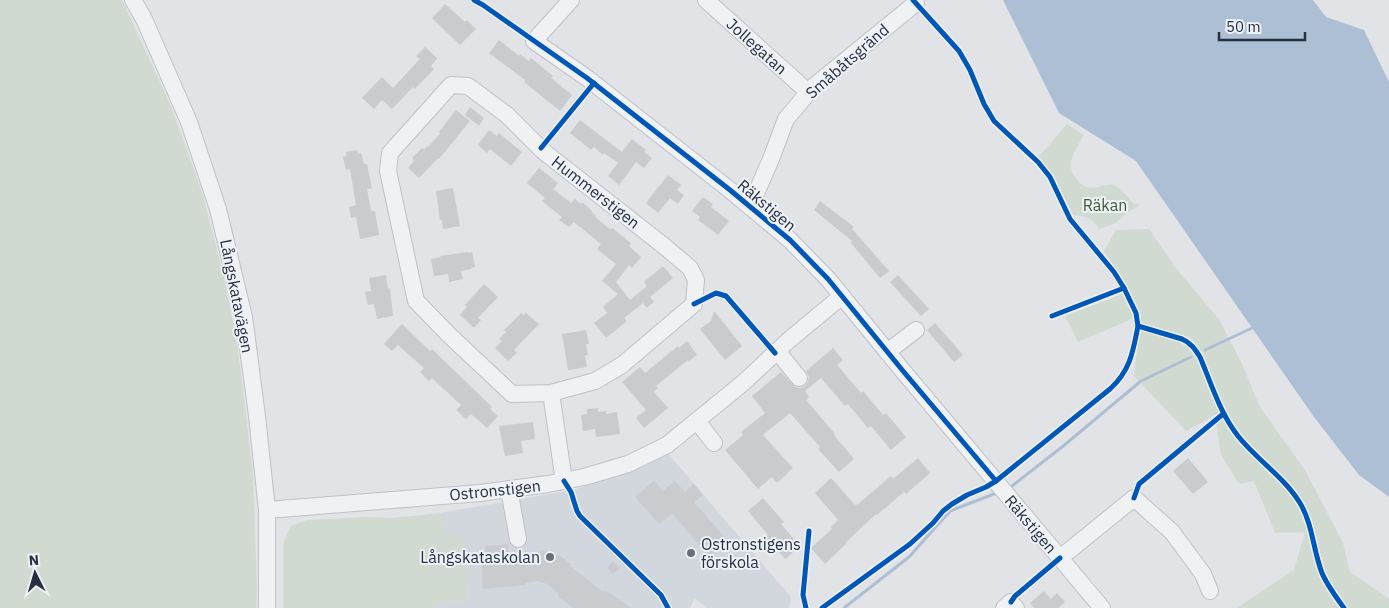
<svg xmlns="http://www.w3.org/2000/svg" width="1389" height="608" font-family="'IBM Plex Sans',sans-serif">
  <style>
    .built { fill: #d2d6dd }
    .green { fill: #d1dad1 }
    .water { fill: #adbfd4 }
    .lines { fill: none; stroke-linecap: round; stroke-linejoin: round }
    .stream { stroke: #adbfd4; stroke-width: 3 }
    .building { fill: #c9cbce }
    .minor-casing { stroke: #bfc1c4; stroke-width: 18 }
    .minor { stroke: #f0f1f3; stroke-width: 16 }
    .cycleway-casing { stroke: #eef1f6; stroke-width: 8 }
    .cycleway { stroke: #0057b8; stroke-width: 5 }
    .poi-dot { fill: #676f7b; stroke: #eef1f6; stroke-width: 2 }
    .labels { text-anchor: middle; stroke-width: 4; stroke-linejoin: round; paint-order: stroke }
    .street-label { font-size: 16px; fill: #263041; stroke: #eef1f6 }
    .park-label { font-size: 16px; fill: #3a5e33; stroke: #eef1f6 }
    .poi-label { font-size: 16px; fill: #263041; stroke: #eef1f6; text-anchor: start }
  </style>
  <rect width="100%" height="100%" fill="#e1e3e6"/>
  <path class="built" d="M666,451L791,597L789,608H706L695,598L690,608H431L451,600L469,602L466,579L446,533L440,513L573,490L624,474Z"/>
  <g class="green">
    <path d="M0,0H122L171,106L202,192L226,285L238,350L253,474L257,590L256,608H0Z"/>
    <path d="M1067,124L1084,135C1075,151 1063,164 1078,181C1082,185 1086,188 1091,188C1099,188 1108,183 1114,185C1123,189 1128,198 1134,204H1139L1138,207L1128,212L1116,223L1099,229C1093,218 1086,216 1073,215L1055,179L1037,157L1042,153Z"/>
    <path d="M1149,229L1175,267L1219,319L1242,364L1260,407L1305,470L1343,543L1350,572L1389,599V608H1237L1294,570L1305,532L1275,533L1254,481L1239,484L1221,455L1215,415L1186,431L1134,376L1141,315L1078,342L1065,316L1130,291L1104,251L1116,230Z"/>
    <path d="M440,513L446,533L463,536L466,579L469,602L451,600L431,608H283V544L291,526L307,520L367,517L393,518Z"/>
  </g>
  <path class="water" d="M1003,0H1313L1326,17L1364,30L1389,82V497L1359,475L1314,417L1136,161L1059,113Z"/>
  <g class="lines">
    <g class="stream">
      <path d="M1205,350L1252,328"/>
      <path d="M1012,486L1062,447L1141,381L1191,357"/>
      <path d="M844,608L909,557L950,511L994,494"/>
    </g>
  </g>
  <g class="building">
    <path d="M445,4L465,22L467,20L476,29L460,45L432,18Z"/>
    <path d="M499,40L519,56L520,54L529,61L531,58L553,76L551,78L572,95L560,111L524,82L525,80L489,53Z"/>
    <path d="M425,47L437,58L431,66L434,69L415,89L413,87L392,109L382,100L374,109L362,98L382,77L393,88L420,59L416,56Z"/>
    <path d="M470,107L484,118L479,126L465,115Z"/>
    <path d="M456,110L470,121L439,159L438,158L419,178L408,168L414,161L412,158L422,148L424,150L427,146L428,147L440,134L439,132Z"/>
    <path d="M580,120L622,152L632,139L646,150L644,152L652,158L644,168L636,162L619,185L608,176L618,163L604,153L603,155L594,147L591,150L570,133Z"/>
    <path d="M489,130L497,136L499,133L522,152L511,166L490,149L487,153L478,145Z"/>
    <path d="M357,150L358,154L361,153L364,164H367L372,188L367,189L371,211H375L379,235L360,239L356,217L351,218L349,207L356,205L350,169L346,170L343,157L347,156L346,152Z"/>
    <path d="M539,168L558,183L553,189L571,203L575,199L581,204L582,202L592,211V212L596,216L595,217L611,230L612,228L631,243L629,246L641,257L632,268L629,265L616,282L630,300L647,286L644,282L663,266L673,278L650,297L654,302L647,308L643,303L624,318L627,321L606,338L594,323L607,313L603,307L618,294L602,281L616,264L597,249L601,244L574,222L569,227L559,220L562,217L542,201L545,198L527,183Z"/>
    <path d="M668,175L681,185L677,190L684,195L678,204L670,198L658,213L646,203Z"/>
    <path d="M453,188L460,226L443,229L442,220H440L436,191Z"/>
    <path d="M703,197L713,204L711,207L729,221L718,235L698,220L700,217L692,211Z"/>
    <path d="M820,201L854,227L852,229L889,271L880,278L851,243L852,241L814,210Z"/>
    <path d="M468,252V253L472,252L475,267L471,268V269L461,271L463,279L449,282L448,274L434,276L431,259L441,257L440,256Z"/>
    <path d="M386,275L388,289L390,288L393,316L377,319L374,304L368,305L365,292L371,291L369,278Z"/>
    <path d="M898,275L929,309L921,316L890,282Z"/>
    <path d="M484,284L498,297L478,318L481,320L474,328L460,315L467,307L465,305Z"/>
    <path d="M714,311L742,346L725,360L700,329L711,321Z"/>
    <path d="M521,313L524,315L526,313L539,324L514,350L517,353L508,361L495,348L502,341L499,339L506,332L504,330Z"/>
    <path d="M935,323L963,355L954,362L927,330Z"/>
    <path d="M402,324L430,351L432,349L492,407L490,409L498,416L487,428L471,414L466,419L456,410L461,405L432,378L429,381L420,372L424,368L398,345L392,351L384,344Z"/>
    <path d="M586,330L589,344H586L588,355H585L587,367L568,370L562,334Z"/>
    <path d="M687,341L697,355L689,361L688,360L656,386L658,388L654,392L668,408L644,428L636,418L646,410L622,382L640,367L645,373L678,346L679,348Z"/>
    <path d="M833,348L843,360L837,365L861,393L863,391L883,415L886,413L906,437L891,450L871,426L868,428L848,404L845,406L821,378L805,391L809,397L806,400L835,434L834,435L854,459L839,472L818,449L820,447L790,413L763,435L793,468L777,483L772,477L758,489L725,450L743,435L741,432L765,413L752,396L781,372L795,387L800,388L805,386L808,382L809,377L806,371Z"/>
    <path d="M598,408V412L606,411V414L617,412L620,434L596,437L595,429L583,431L581,415L587,414V409Z"/>
    <path d="M533,422L535,439L521,441L523,453L505,456L499,426Z"/>
    <path d="M918,458L930,473L906,494L904,492L877,515L876,514L845,543L846,544L825,564L811,548L832,529L831,527L838,520L815,493L831,478L855,505L856,504L857,505L891,476L893,479Z"/>
    <path d="M1188,458L1208,482L1193,494L1173,471Z"/>
    <path d="M654,481L663,491L675,481L685,492L694,484L703,495L694,502L727,540L709,556L672,513L659,524L635,497Z"/>
    <path d="M763,498L784,522L781,524L800,546L785,559L766,537L768,535L748,511Z"/>
    <path d="M508,544L509,557L530,555V553L546,551L559,555L571,564L570,566L603,592L604,590L608,593L609,592L631,608H573L558,596L559,594L547,584L538,581L525,583L526,585L483,589L481,559L486,558L485,546Z"/>
    <path d="M613,561L620,568L613,574L607,568Z"/>
    <path d="M1044,591L1051,599L1057,593L1065,602L1058,608H1034L1030,603Z"/>
  </g>
  <g class="lines">
    <defs>
      <g id="minor">
        <path d="M133,0L144,19L189,122L218,209L244,317L257,416L267,510V608"/>
        <path d="M571,0L534,41L587,78L730,190L790,240L828,279L903,371L1102,608"/>
        <path d="M706,0L808,92"/>
        <path d="M750,207L771,159L786,119L813,87L916,3"/>
        <path d="M777,351L799,378"/>
        <path d="M887,352L916,330"/>
        <path d="M551,393L595,381L622,365L694,304L696,280L690,268L664,246L543,151L507,115L468,86L451,85L390,153L388,171L416,301L450,336L512,394L551,393L564,481"/>
        <path d="M697,421L714,443"/>
        <path d="M509,489L518,539"/>
        <path d="M267,510L480,493L548,484L584,477L628,464L667,445L743,383L789,340L842,296"/>
        <path d="M1060,558L1134,498L1172,532L1203,574L1210,591"/>
        <path d="M1004,608L1011,602L1016,608"/>
      </g>
    </defs>
    <use href="#minor" class="minor-casing"/>
    <use href="#minor" class="minor"/>
    <defs>
      <g id="cycleway">
        <path d="M474,0L483,5L587,78L730,190L790,240L828,279L903,371L996,481"/>
        <path d="M913,0L959,51L970,70L984,104L994,121L1038,162L1050,177L1070,219L1114,272L1124,288L1136,313L1138,326L1182,339C1191,343 1195,349 1200,357C1211,383 1220,413 1238,436C1257,460 1284,477 1300,503C1313,525 1313,550 1322,573C1327,585 1336,597 1344,608"/>
        <path d="M541,148L594,83"/>
        <path d="M694,304L716,293L726,296L775,353"/>
        <path d="M1052,316L1124,288"/>
        <path d="M564,481L571,492L577,511L580,516L661,595L668,608"/>
        <path d="M1134,498L1139,484L1223,414"/>
        <path d="M1011,602L1015,596L1060,558"/>
        <path d="M806,608L803,595L809,531"/>
        <path d="M822,608L910,544L933,523L943,511L952,504L967,495L986,487L996,481L1110,389C1130,371 1133,352 1138,326"/>
      </g>
    </defs>
    <use href="#cycleway" class="cycleway-casing"/>
    <use href="#cycleway" class="cycleway"/>
  </g>
  <g class="poi-dot">
    <circle cx="691" cy="553" r="5"/>
    <circle cx="550" cy="557" r="5"/>
  </g>
  <g class="labels">
    <g class="street-label">
      <text transform="translate(757 46) rotate(42)" y="6">Jollegatan</text>
      <text transform="translate(847 61) rotate(-41)" y="6">Småbåtsgränd</text>
      <text transform="translate(596 192) rotate(38)" y="6">Hummerstigen</text>
      <text transform="translate(767 205) rotate(40)" y="6">Räkstigen</text>
      <text transform="translate(237 296) rotate(79)" y="6">Långskatavägen</text>
      <text transform="translate(495 490) rotate(-6)" y="6">Ostronstigen</text>
      <text transform="translate(1031 524) rotate(50)" y="6">Räkstigen</text>
    </g>
    <g class="park-label">
      <text x="1105" y="211">Räkan</text>
    </g>
    <g class="poi-label">
      <text x="701" y="550">Ostronstigens<tspan x="701" dy="18">förskola</tspan></text>
      <text x="540" y="563" text-anchor="end">Långskataskolan</text>
    </g>
  </g>
  <g transform="translate(35 573) rotate(355)" stroke="#eef1f6" stroke-width="4" paint-order="stroke">
  <path d="M0-4L9 19L0 12L-9 19Z" fill="#263041"/>
  <text y="-8" font-size="14" font-weight="bold" text-anchor="middle" fill="#263041">N</text>
  </g>
  <path d="M1219 32v8h86v-8" fill="none" stroke="#263041" stroke-width="2.5"/>
  <text x="1226" y="32" font-size="15" fill="#263041" stroke="#eef1f6" stroke-width="4" paint-order="stroke">50 m</text>
</svg>
